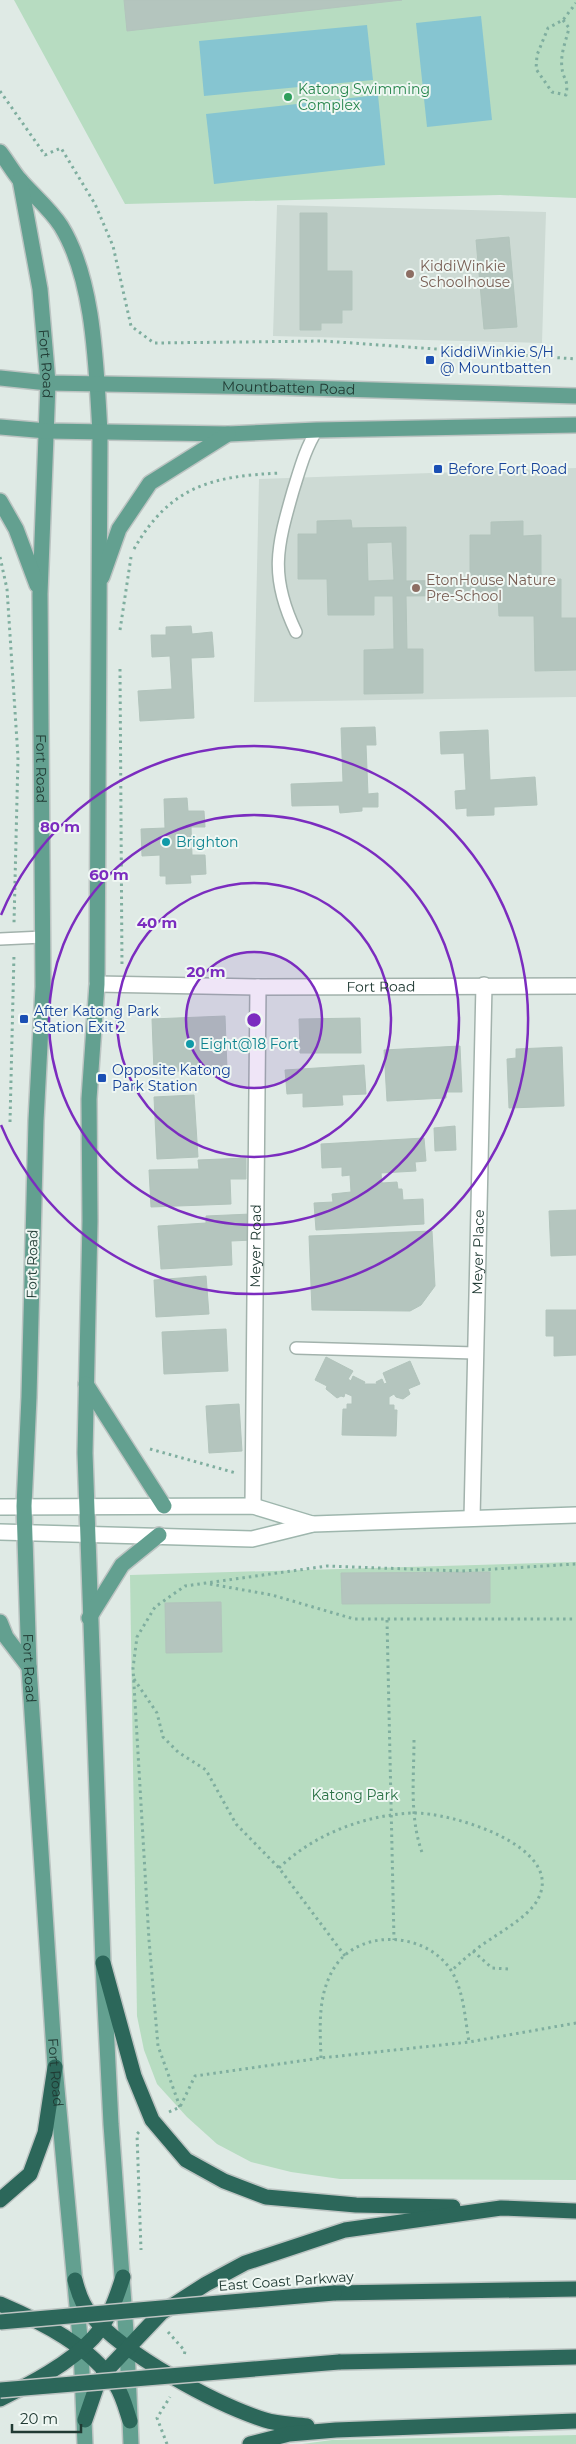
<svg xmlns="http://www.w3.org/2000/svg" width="576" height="2444" font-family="Montserrat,sans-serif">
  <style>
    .built { fill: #cddad4 }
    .green { fill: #b7dcc1 }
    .water { fill: #86c5d1 }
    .building { fill: #b4c5be; stroke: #b2c4bc; fill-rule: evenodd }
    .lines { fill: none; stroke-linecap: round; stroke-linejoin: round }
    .lane-casing { stroke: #a2b2ac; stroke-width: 14 }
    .street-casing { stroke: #a2b2ac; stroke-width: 18 }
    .secondary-casing { stroke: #9eb6ad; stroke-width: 18 }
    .primary-casing { stroke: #bcc4c2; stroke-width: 18 }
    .highway-casing { stroke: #bcc4c2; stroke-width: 18 }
    .path { stroke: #7fae9f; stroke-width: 3; stroke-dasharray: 2.5 4; stroke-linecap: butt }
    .lane { stroke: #fff; stroke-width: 11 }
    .street { stroke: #fff; stroke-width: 15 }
    .secondary { stroke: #fff; stroke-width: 15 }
    .primary { stroke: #63a090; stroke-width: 15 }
    .highway { stroke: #2c675a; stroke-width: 15 }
    .highway-bridge-casing { stroke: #bcc4c2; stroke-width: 18; stroke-linecap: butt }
    .highway-bridge { stroke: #2c675a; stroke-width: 15 }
    .ring { fill: none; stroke: #7b2cbf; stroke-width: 2.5 }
    .leisure-dot { fill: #2e9e5b; stroke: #eff7f3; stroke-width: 2 }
    .education-dot { fill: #8d6e63; stroke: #eff7f3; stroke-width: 2 }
    .transit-dot { fill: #1a4fb4; stroke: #eff7f3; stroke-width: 2 }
    .culture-dot { fill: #0f9aa8; stroke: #eff7f3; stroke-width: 2 }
    .labels { text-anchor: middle; stroke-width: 4; stroke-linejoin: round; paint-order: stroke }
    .leisure-label { font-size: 14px; fill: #27864d; stroke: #eff7f3; text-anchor: start }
    .education-label { font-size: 14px; fill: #785e54; stroke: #eff7f3; text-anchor: start }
    .transit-label { font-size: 14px; fill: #164399; stroke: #eff7f3; text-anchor: start }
    .street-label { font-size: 14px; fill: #203a33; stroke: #eff7f3 }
    .culture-label { font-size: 14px; fill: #0d838f; stroke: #eff7f3; text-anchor: start }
    .park-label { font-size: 14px; fill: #2a7145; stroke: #eff7f3 }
    .centre { fill: #7b2cbf; stroke: #eff7f3; stroke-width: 2.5 }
    .ring-label { font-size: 15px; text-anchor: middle; font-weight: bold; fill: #7b2cbf; stroke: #eff7f3; stroke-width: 4; stroke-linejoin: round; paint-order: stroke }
  </style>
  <rect width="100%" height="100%" fill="#dfeae5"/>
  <g class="built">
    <path d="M277,205L546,212L542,343L273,336Z"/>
    <path d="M576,468V697L254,702L259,479Z"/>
  </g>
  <g class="green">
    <path d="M14,0H576V198L500,195L125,204Z"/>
    <path d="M576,1562V2180L340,2179L291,2172L251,2162L217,2144L187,2117L157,2084L144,2050L137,2016L130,1575Z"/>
    <path d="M576,2435V2444H302L332,2440Z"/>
  </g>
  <g class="water">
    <path d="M481,16L492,120L427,127L416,23Z"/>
    <path d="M367,25L373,80L204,96L199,41Z"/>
    <path d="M378,95L385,165L214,184L206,114Z"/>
  </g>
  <g class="building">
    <path d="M124,0H402L127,31Z"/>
    <path d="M300,213H327V271H352V310H342V323H321V330H300Z"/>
    <path d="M509,237L517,327L484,329L476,240Z"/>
    <path d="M351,520L352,528L406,527V581L470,580V535H491V522L523,521V536L541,535V579H561V618H576V670L535,671L534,616H499L498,595L406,596L407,649H423V693L364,694V650L394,649L393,596H374V615H328L327,579H298V534H317V521ZM392,542L394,580L368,581L367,543Z"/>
    <path d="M191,626L192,634L212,632L214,657L191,658L194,718L140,721L138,691L172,689L170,656L152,657L151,635H166V627Z"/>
    <path d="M375,727L376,745H366L368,794L378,793V807H362V811L340,813L339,805L292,806L291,784L343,782L341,728Z"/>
    <path d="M488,730L490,780L535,777L537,805L494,807V815L467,816V808L456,809L455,791L466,790L464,753L441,754L440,732Z"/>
    <path d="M187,798L188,811H204L205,827H191L192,855H205L206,874L190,875L191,883L166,884V876H160V855L142,856L141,829L165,828L164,799Z"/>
    <path d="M225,1016L227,1069L154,1072L152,1019Z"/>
    <path d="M360,1018L361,1053H300L299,1019Z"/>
    <path d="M460,1046L462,1092H446V1098L387,1101L384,1050Z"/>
    <path d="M562,1047L564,1106L509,1108L507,1059L516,1058V1049Z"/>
    <path d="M364,1065L366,1094L342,1095L343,1105L303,1107V1093L287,1094L285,1070Z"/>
    <path d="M194,1095L198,1157L157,1159L154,1097Z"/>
    <path d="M455,1126L456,1150L435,1151L434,1128Z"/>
    <path d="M424,1138L426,1161L415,1162L416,1171L381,1173L382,1183L397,1182L398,1189H402L403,1200L423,1199L424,1224L316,1230L314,1203L333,1202L332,1194L351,1192L350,1175L342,1176V1167L322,1168L321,1144Z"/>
    <path d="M246,1158V1179H230L231,1204L151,1207L149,1170L199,1169L198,1160Z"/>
    <path d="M576,1210V1255L551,1256L549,1211Z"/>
    <path d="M251,1214L253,1240L231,1241L232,1265L161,1269L158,1226L206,1223V1216Z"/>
    <path d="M432,1231L435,1286L421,1305L410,1311L312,1310L309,1236Z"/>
    <path d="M206,1276L209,1314L156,1317L154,1280Z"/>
    <path d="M546,1310H576V1355L554,1356V1336H546Z"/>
    <path d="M226,1329L228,1371L164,1374L162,1332Z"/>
    <path d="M326,1357L353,1371L348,1379L351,1381L353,1376L365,1382L364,1384H377L376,1382L382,1379L384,1384L387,1383L383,1373L410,1361L420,1384L408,1389L410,1394L403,1399L396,1397L394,1394L389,1397V1405H394V1410H397L396,1436L342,1435L343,1409H347V1404H352V1396L345,1393L344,1397L341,1396L337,1398L326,1389L327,1386L315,1380Z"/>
    <path d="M239,1404L242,1451L209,1453L206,1406Z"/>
    <path d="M490,1572V1603L342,1604L341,1573Z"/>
    <path d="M221,1602L222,1652L166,1653L165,1603Z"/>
  </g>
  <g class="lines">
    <defs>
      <g id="lane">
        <path d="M296,632C269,576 277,547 293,491C300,469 305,449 317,430"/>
        <path d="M0,939L43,937"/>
        <path d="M296,1348L475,1353"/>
      </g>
      <g id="street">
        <path id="s1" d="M97,984L258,987L576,986"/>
        <path id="s2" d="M253,1506L258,987"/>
        <path id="s3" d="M472,1518L484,985"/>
      </g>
      <g id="secondary">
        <path d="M0,1507L253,1506L312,1524"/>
        <path d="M0,1532L252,1539L313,1524L576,1515"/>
      </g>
      <g id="primary">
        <path d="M0,152C7,161 13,172 20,180C34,196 50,209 61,226C95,281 96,369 100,432L97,984L89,1099L90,1221L85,1453L103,1963L111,2124L127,2346L131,2444"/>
        <path id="s4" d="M20,180L40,289L48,383L40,594L43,987L36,1121L29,1397L24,1506L29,1667L55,2067L81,2349L85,2444"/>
        <path id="s5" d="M0,378L48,383L272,387L576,396"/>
        <path d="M0,427L47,431L228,434L317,430L576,425"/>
        <path d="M0,501L16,529L37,585"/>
        <path d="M102,577L119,529L150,483L228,434"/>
        <path d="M86,1384L164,1506"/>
        <path d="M89,1618L122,1565L159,1535"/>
        <path d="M0,1622L6,1637L29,1667"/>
      </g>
      <g id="highway">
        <path d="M103,1963L134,2076L152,2120L186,2160L224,2181L266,2197L356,2205L453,2207"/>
        <path d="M0,2200L30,2174L45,2133L55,2067"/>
        <path d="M75,2280C78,2292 82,2305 91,2315C125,2355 215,2404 265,2420C278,2424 293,2424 307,2426"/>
        <path d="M334,2293L576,2289"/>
        <path d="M0,2304C42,2322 90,2346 116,2385C123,2396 126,2409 130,2421"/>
        <path d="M339,2362L576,2357"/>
        <path d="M0,2399C30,2384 69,2364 93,2338C108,2322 116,2299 123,2277"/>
        <path d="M85,2420L97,2385L106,2371L161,2313L206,2284L245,2263L345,2230L501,2208L576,2211"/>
        <path d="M250,2444L289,2434L336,2430L576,2421"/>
      </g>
    </defs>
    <use href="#lane" class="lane-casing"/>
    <use href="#street" class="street-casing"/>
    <use href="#secondary" class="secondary-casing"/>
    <use href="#primary" class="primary-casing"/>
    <use href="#highway" class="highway-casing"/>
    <g class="path">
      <path d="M563,20L569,28C566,41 560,54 562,68C563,80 569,78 566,95L552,92L536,69L537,55L548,28L563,20L576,3"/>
      <path d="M0,91L45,155L61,148L95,204L113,246L131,326L154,343L324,341L576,359"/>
      <path d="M134,549C170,486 212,476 281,473"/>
      <path d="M0,557L7,589L18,757L14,923"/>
      <path d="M120,630L131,557"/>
      <path d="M120,669L122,968"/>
      <path d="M10,1122L14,954"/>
      <path d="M150,1449L236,1473"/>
      <path d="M210,1584L272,1595L354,1619H576"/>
      <path d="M387,1620L394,1940"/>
      <path d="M134,1679L157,1713L163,1737L178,1752L206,1770L236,1824L279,1868L345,1956"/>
      <path d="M414,1740C414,1778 409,1819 423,1855"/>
      <path d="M279,1868C314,1834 365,1815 413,1813C450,1812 566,1846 538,1899C528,1919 492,1936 474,1951C466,1957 459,1964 451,1971"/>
      <path d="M473,1951L492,1968L509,1969"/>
      <path d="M321,2058C320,2026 317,1993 336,1965C363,1927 429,1933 452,1972C464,1992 465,2019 469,2042"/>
      <path d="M180,2107L158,2046L149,1940L133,1668L137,1637L155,1607L185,1586L327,1566L462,1571L576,1564"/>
      <path d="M169,2112L180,2107L195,2076L321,2058L469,2042L576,2023"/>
      <path d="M139,2132L137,2134L141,2250"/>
      <path d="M168,2332L185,2351L184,2356"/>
      <path d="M167,2444L157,2418L170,2397"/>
    </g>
    <use href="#lane" class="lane"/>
    <use href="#street" class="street"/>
    <use href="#secondary" class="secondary"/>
    <use href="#primary" class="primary"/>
    <use href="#highway" class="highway"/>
    <defs>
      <g id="highway-bridge">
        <path d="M0,2322L334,2293"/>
        <path d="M0,2390L339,2362"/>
      </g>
    </defs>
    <use href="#highway-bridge" class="highway-bridge-casing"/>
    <use href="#highway-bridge" class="highway-bridge"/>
  </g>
  <circle cx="254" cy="1020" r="68" fill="#7b2cbf" fill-opacity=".12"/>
  <g class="ring">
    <circle cx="254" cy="1020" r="68"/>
    <circle cx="254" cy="1020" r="137"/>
    <circle cx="254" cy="1020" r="205"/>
    <path d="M1 915A274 274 0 1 1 1 1125"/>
  </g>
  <circle class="leisure-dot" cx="288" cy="97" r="5"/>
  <g class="education-dot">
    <circle cx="410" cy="274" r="5"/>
    <circle cx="416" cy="588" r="5"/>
  </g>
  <g class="transit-dot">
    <rect x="425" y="355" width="10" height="10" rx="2.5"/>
    <rect x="433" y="464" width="10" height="10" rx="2.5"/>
    <rect x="19" y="1014" width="10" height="10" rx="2.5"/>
    <rect x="97" y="1073" width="10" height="10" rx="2.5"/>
  </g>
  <g class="culture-dot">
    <circle cx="166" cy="842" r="5"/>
    <circle cx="190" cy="1044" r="5"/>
  </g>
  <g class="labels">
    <g class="leisure-label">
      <text x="298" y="94">Katong Swimming<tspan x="298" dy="16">Complex</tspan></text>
    </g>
    <g class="education-label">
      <text x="420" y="271">KiddiWinkie<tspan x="420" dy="16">Schoolhouse</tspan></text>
      <text x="426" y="585">EtonHouse Nature<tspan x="426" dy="16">Pre-School</tspan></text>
    </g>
    <g class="transit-label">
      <text x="440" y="357">KiddiWinkie S/H<tspan x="440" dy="16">@ Mountbatten</tspan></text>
      <text x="448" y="474">Before Fort Road</text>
      <text x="34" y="1016">After Katong Park<tspan x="34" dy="16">Station Exit 2</tspan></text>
      <text x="112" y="1075">Opposite Katong<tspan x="112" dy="16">Park Station</tspan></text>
    </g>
    <g class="street-label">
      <text dy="5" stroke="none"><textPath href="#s4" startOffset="186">Fort Road</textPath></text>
      <text dy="5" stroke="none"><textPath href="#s5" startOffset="289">Mountbatten Road</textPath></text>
      <text dy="5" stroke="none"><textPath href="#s4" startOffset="591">Fort Road</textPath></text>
      <text dy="5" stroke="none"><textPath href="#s1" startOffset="284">Fort Road</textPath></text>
      <text dy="5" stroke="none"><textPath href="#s2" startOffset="260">Meyer Road</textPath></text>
      <text dy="5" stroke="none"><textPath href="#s3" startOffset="266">Meyer Place</textPath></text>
      <text transform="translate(32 1264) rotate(-89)" y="5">Fort Road</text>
      <text dy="5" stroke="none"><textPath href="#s4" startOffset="1491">Fort Road</textPath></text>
      <text dy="5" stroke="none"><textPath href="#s4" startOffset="1896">Fort Road</textPath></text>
      <text transform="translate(286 2281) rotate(-4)" y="5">East Coast Parkway</text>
    </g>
    <g class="culture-label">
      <text x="176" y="847">Brighton</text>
      <text x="200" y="1049">Eight@18 Fort</text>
    </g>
    <g class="park-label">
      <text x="355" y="1800">Katong Park</text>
    </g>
  </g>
  <circle cx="254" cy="1020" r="8" class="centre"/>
  <g class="ring-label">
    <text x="60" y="832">80 m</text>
    <text x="109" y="880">60 m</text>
    <text x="157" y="928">40 m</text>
    <text x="206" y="977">20 m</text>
  </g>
  <path d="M12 2424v8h69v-8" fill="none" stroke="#203a33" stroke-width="2.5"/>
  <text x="20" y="2424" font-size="15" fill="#203a33" stroke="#eff7f3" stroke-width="4" paint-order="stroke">20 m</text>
</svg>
